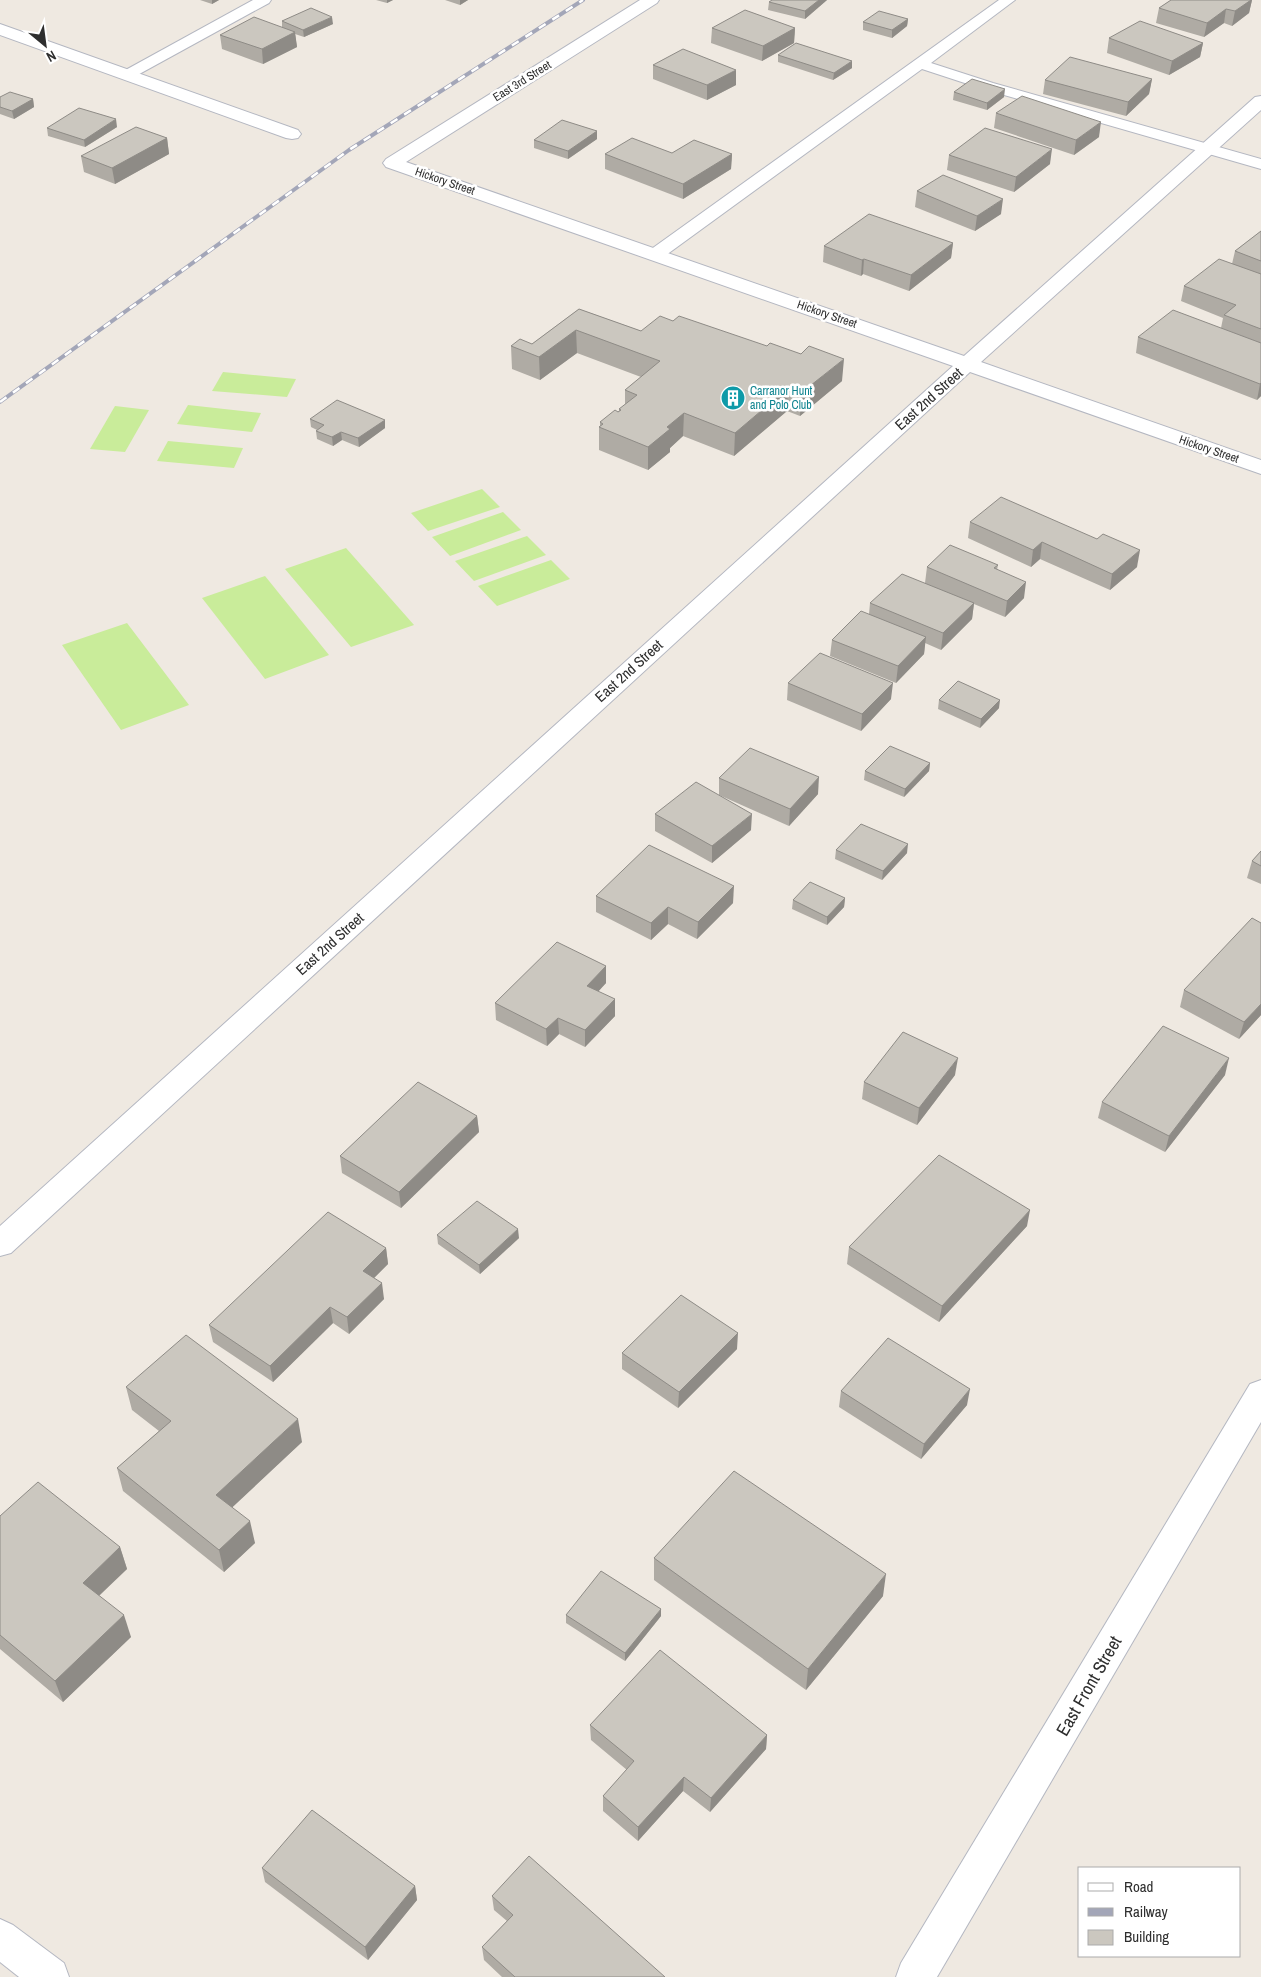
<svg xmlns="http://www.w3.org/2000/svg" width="1261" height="1977" font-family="'Archivo Narrow',sans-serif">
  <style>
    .pitch { fill: #c9ec9a }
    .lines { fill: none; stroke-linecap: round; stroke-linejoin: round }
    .service-casing { stroke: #b4b7c1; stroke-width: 2 }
    .minor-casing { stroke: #b4b7c1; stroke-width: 2 }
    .tertiary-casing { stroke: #b4b7c1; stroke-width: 2 }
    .secondary-casing { stroke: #b4b7c1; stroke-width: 2 }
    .service { fill: #fff; fill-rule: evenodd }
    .minor { fill: #fff; fill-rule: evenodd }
    .tertiary { fill: #fff; fill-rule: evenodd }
    .secondary { fill: #fff; fill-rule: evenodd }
    .rail-casing { stroke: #a3a6b8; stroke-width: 4 }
    .rail { stroke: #fff; stroke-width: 2.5; stroke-dasharray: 8; stroke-linecap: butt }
    .wall { fill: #afaba4 }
    .shaded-wall { fill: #8e8b86 }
    .building { fill: #cbc7bf; stroke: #8e8b86 }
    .labels { text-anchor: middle; stroke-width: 5; stroke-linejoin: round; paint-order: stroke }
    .far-street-label { font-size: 12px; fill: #2e2e2e; stroke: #fff }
    .far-culture-label { font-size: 12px; fill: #0d838f; stroke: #fff; text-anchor: start }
    .street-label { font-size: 15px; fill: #2e2e2e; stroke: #fff }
    .near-street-label { font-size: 18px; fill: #2e2e2e; stroke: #fff }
  </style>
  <rect width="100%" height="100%" fill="#efe9e1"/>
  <g class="pitch">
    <path d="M223,372L296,379L287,397L212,391Z"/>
    <path d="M188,405L261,413L252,432L177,424Z"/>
    <path d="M115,406L149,410L125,452L90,449Z"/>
    <path d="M168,441L243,448L234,468L157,461Z"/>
    <path d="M482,489L500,507L428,531L411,513Z"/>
    <path d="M503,512L521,530L450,556L432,537Z"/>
    <path d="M527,536L546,555L474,581L455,561Z"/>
    <path d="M346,548L414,625L351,647L285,569Z"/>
    <path d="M551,560L570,579L497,606L478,586Z"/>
    <path d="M265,576L329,655L265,679L202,598Z"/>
    <path d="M127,623L189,705L121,730L62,645Z"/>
  </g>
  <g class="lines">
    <defs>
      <g id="service">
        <path d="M253,0H271L269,3L132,78H122L120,75L122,72Z"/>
        <path d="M999,0H1015L931,63L993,83L1261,159V169L983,89L922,69L662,258H650L648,254L650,250Z"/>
      </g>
      <g id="minor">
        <path d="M640,0H659L657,3L406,162L964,356L1255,97L1261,96V110L981,362L1261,460V474L970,372L11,1253L0,1256V1226L953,366L386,167L383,163L386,159Z"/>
        <path d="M0,24L298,130L301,134L298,138L292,139L286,138L0,35Z"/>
      </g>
      <path id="tertiary" d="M0,1919L13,1925L64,1963L69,1977H19L0,1962Z"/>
      <path id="secondary" d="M1261,1380V1422L937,1977H896L901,1963L1250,1384Z"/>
    </defs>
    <use href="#service" class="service-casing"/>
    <use href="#minor" class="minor-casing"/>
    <use href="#tertiary" class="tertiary-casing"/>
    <use href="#secondary" class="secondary-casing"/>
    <use href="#service" class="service"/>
    <use href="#minor" class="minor"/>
    <use href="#tertiary" class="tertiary"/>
    <use href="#secondary" class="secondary"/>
    <defs>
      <path id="rail" d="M0,402L349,150L583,0"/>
    </defs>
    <use href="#rail" class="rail-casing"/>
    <use href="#rail" class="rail"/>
  </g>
  <g class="wall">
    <path d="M200,0H219L212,4Z"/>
    <path d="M376,0H393L387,3Z"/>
    <path d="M445,0H468L460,5Z"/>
    <path d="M772,0H827L805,19L768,10L769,2Z"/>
    <path d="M1171,0H1252L1249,13L1232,26L1224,23L1204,37L1156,23L1159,8Z"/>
    <path d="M908,19L907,26L892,38L863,30V22Z"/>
    <path d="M282,21L333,24L304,37L295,34L297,47L263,64L222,49L220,35L282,28Z"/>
    <path d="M712,28H795L794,43L762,61L711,43Z"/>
    <path d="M1109,38L1203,43L1200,57L1169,75L1107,53Z"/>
    <path d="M778,55L852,68L833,80L778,62Z"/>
    <path d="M653,65L736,85L707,100L653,79Z"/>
    <path d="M1152,79L1149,94L1126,116L1043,94L1045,80Z"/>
    <path d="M954,92L1004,97L987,110L953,100Z"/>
    <path d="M0,97L33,99L34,107L14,119L0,114Z"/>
    <path d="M996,113L1099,137L1074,155L994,128Z"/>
    <path d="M117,127L85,147L48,136L47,128Z"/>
    <path d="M597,131V139L568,159L534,148V140Z"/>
    <path d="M167,138L169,154L115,184L84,172L81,156Z"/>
    <path d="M672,153L732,154L731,169L683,199L605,169V154Z"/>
    <path d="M949,155L1050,164L1014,192L947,170Z"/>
    <path d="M917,191L1001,214L975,231L915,207Z"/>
    <path d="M1261,231V396L1257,400L1136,353L1138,337L1221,328L1223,318L1181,301L1184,286L1232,264L1235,251Z"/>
    <path d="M953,243L951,258L909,291L863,274L861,276L823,262L824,246Z"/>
    <path d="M579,309L641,331L842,381L800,416L787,411L734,456L683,436L670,448V452L648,470L599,450V427L600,426V422L619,411V409L625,405V390L641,377L577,353L540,380L512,369L511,346L532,344Z"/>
    <path d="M310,419L385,420V428L359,447L342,440L333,446L317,439L316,431L317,430L311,427Z"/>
    <path d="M970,522L1137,567L1110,590L1040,559L1031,567L968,538Z"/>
    <path d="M998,565L997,570L1024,598L1005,617L974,604L972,619L941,650L925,643L924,654L896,683L830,656L832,640L869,614L870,603L925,583L927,567Z"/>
    <path d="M788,683L891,699L861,731L787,700Z"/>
    <path d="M939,700L999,708L980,728L938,709Z"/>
    <path d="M930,763L929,771L904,797L864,780L865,771Z"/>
    <path d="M719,778L818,794L789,826L719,795Z"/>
    <path d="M655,814L751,830L712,863L655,831Z"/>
    <path d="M836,850L907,853L882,880L835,859Z"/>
    <path d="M1261,851V884L1247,878L1252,861Z"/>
    <path d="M596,896L733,903L697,939L668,924L651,940L596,912Z"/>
    <path d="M845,898L844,907L827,925L792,909L793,900Z"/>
    <path d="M606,966V983L598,991L615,1016L585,1047L559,1034L547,1046L496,1020L495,1003Z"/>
    <path d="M1184,990L1261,1015L1239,1039L1180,1007Z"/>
    <path d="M955,1075L917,1125L862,1099L864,1082Z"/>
    <path d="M1225,1075L1165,1152L1098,1118L1102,1102Z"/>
    <path d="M477,1116L479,1132L401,1208L342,1173L340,1156Z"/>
    <path d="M1027,1226L939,1322L847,1264L849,1247Z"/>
    <path d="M437,1235L519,1238L480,1274L438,1244Z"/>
    <path d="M386,1248L388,1264L374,1278L384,1299L349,1334L333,1323L273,1382L213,1342L209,1325Z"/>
    <path d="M737,1349L678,1408L622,1369V1353Z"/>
    <path d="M126,1387L302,1442L232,1507L255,1543L224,1572L123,1491L117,1468L159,1431L132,1410Z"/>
    <path d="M841,1391L967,1405L921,1459L839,1407Z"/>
    <path d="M0,1516L120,1547L127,1569L99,1596L131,1637L63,1702L0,1649Z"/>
    <path d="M654,1558L883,1596L806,1690L654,1580Z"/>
    <path d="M566,1615L661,1616L625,1661L566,1623Z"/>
    <path d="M590,1725L767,1735L766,1749L710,1812L683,1791L638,1841L603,1811V1796L627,1770L591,1740Z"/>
    <path d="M262,1868L415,1886L417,1900L368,1960L265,1882Z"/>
    <path d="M492,1896L665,1977H502L484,1960L482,1947L507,1921L494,1910Z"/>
  </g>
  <g class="shaded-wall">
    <path d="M212,0H219L212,4Z"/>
    <path d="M387,0H393L387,3Z"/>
    <path d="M460,0H468L460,5Z"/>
    <path d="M819,0H827L805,19V11Z"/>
    <path d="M1251,0H1252L1249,13L1232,26L1235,11Z"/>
    <path d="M1226,9L1224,23L1204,37L1207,23Z"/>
    <path d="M332,17L333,24L304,37L303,30Z"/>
    <path d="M908,19L907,26L892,38V30Z"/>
    <path d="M795,28L794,43L762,61L763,46Z"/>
    <path d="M295,32L297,47L263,64L262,49Z"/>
    <path d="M1203,43L1200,57L1169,75L1172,61Z"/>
    <path d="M852,61V68L833,80L834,73Z"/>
    <path d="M736,70V85L707,100V85Z"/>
    <path d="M1152,79L1149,94L1126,116L1128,102Z"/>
    <path d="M1005,89L1004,97L987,110V103Z"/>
    <path d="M33,99L34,107L14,119L12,111Z"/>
    <path d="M116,119L117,127L85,147L84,140Z"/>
    <path d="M1101,122L1099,137L1074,155L1076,140Z"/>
    <path d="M597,131V139L568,159V151Z"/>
    <path d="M167,138L169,154L115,184L112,168Z"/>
    <path d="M1052,149L1050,164L1014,192L1016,177Z"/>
    <path d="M732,154L731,169L683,199V184Z"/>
    <path d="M1003,199L1001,214L975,231L977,216Z"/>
    <path d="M953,243L951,258L909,291L911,275Z"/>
    <path d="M864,259L863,274L861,276L862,260Z"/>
    <path d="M576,330L577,353L540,380L539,357Z"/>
    <path d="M844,359L842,381L800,416L801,393Z"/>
    <path d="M1261,383V396L1257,400L1260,384Z"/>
    <path d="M788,388L787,411L734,456L735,433Z"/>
    <path d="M684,413L683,436L670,448V452L648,470V447L667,427Z"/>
    <path d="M385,420V428L359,447L358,438Z"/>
    <path d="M341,432L342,440L333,446L332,437Z"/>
    <path d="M1042,542L1040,559L1031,567L1033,550Z"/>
    <path d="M1140,550L1137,567L1110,590L1112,574Z"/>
    <path d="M1026,582L1024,598L1005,617L1007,601Z"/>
    <path d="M974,603L972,619L941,650L943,633Z"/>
    <path d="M926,637L924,654L896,683L898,666Z"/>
    <path d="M893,683L891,699L861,731L862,714Z"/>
    <path d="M1000,700L999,708L980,728L981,719Z"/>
    <path d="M930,763L929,771L904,797L905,789Z"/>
    <path d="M819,777L818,794L789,826L790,809Z"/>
    <path d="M752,814L751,830L712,863V846Z"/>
    <path d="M908,844L907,853L882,880L883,871Z"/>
    <path d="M734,886L733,903L697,939L698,922Z"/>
    <path d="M845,898L844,907L827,925V917Z"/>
    <path d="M668,907V924L651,940V923Z"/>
    <path d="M606,966V983L588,1003L587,986Z"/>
    <path d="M615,999V1016L585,1047V1030Z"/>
    <path d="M1261,1004V1015L1239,1039L1244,1022Z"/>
    <path d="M558,1018L559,1034L547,1046L546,1029Z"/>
    <path d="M958,1058L955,1075L917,1125L919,1108Z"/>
    <path d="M1229,1058L1225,1075L1165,1152L1169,1136Z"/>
    <path d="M477,1116L479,1132L401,1208L399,1192Z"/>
    <path d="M1030,1210L1027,1226L939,1322L942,1306Z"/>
    <path d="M518,1229L519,1238L480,1274L479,1265Z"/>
    <path d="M386,1248L388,1264L365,1287L363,1271Z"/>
    <path d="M382,1283L384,1299L349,1334L347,1317Z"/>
    <path d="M330,1307L333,1323L273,1382L270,1366Z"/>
    <path d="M738,1333L737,1349L678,1408L679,1392Z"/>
    <path d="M970,1389L967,1405L921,1459L924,1444Z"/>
    <path d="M298,1419L302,1442L222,1517L216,1495Z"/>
    <path d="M250,1521L255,1543L224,1572L219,1550Z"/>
    <path d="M120,1547L127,1569L90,1604L83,1583Z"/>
    <path d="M886,1574L883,1596L806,1690L808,1669Z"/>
    <path d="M661,1609V1616L625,1661V1653Z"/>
    <path d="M124,1615L131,1637L63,1702L55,1681Z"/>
    <path d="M767,1735L766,1749L710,1812L711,1798Z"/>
    <path d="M684,1777L683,1791L638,1841V1827Z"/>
    <path d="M415,1886L417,1900L368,1960L365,1947Z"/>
  </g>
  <g class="building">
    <path d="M772,0H819L805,11L769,2Z"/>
    <path d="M1171,0H1251L1235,11L1226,9L1207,23L1159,8Z"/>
    <path d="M311,8L332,17L303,30L282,21Z"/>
    <path d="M745,10L795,28L763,46L712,28Z"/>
    <path d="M879,11L908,19L892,30L863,22Z"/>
    <path d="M254,17L295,32L262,49L220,35Z"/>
    <path d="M1140,21L1203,43L1172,61L1109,38Z"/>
    <path d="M796,43L852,61L834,73L778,55Z"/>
    <path d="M683,49L736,70L707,85L653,65Z"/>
    <path d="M1070,57L1152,79L1128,102L1045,80Z"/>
    <path d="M972,79L1005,89L987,103L954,92Z"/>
    <path d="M10,92L33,99L12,111L0,107V97Z"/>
    <path d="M1022,96L1101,122L1076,140L996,113Z"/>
    <path d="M79,108L116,119L84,140L47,128Z"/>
    <path d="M562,120L597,131L568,151L534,140Z"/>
    <path d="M136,127L167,138L112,168L81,156Z"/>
    <path d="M985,128L1052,149L1016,177L949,155Z"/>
    <path d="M632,138L672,153L694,140L732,154L683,184L605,154Z"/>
    <path d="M943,175L1003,199L977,216L917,191Z"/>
    <path d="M869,214L953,243L911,275L864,259L862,260L824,246Z"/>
    <path d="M1261,231V261L1235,251Z"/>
    <path d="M1219,259L1261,274V329L1224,315L1236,305L1184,286Z"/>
    <path d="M579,309L641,331L660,316L673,321L679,316L767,346L770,343L801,354L809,346L844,359L801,393L788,388L735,433L684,413L667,427L670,429L648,447L599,427L603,424L600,422L615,410L618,412L621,410L619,409L637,395L625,390L660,361L576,330L539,357L511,346L520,339L532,344Z"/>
    <path d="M1173,310L1261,343V383L1260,384L1138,337Z"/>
    <path d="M337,400L385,420L358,438L341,432L332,437L316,431L324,425L310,419Z"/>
    <path d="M1001,497L1097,539L1103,534L1140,550L1112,574L1042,542L1033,550L970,522Z"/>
    <path d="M950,545L998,565L994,568L1026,582L1007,601L927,567Z"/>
    <path d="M902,574L974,603L943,633L870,603Z"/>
    <path d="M861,611L926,637L898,666L832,640Z"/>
    <path d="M820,653L893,683L862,714L788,683Z"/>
    <path d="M958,681L1000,700L981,719L939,700Z"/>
    <path d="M890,746L930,763L905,789L865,771Z"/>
    <path d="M750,748L819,777L790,809L719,778Z"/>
    <path d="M696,782L752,814L712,846L655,814Z"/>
    <path d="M861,824L908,844L883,871L836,850Z"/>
    <path d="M649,845L734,886L698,922L668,907L651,923L596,896Z"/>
    <path d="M1261,851V866L1252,861Z"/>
    <path d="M810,882L845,898L827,917L793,900Z"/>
    <path d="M1252,918L1261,923V1004L1244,1022L1184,990Z"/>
    <path d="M557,942L606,966L587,986L615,999L585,1030L558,1018L546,1029L495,1003Z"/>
    <path d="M1163,1026L1229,1058L1169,1136L1102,1102Z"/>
    <path d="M903,1032L958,1058L919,1108L864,1082Z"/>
    <path d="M418,1082L477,1116L399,1192L340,1156Z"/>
    <path d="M939,1155L1030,1210L942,1306L849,1247Z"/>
    <path d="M477,1201L518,1229L479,1265L437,1235Z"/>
    <path d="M328,1212L386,1248L363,1271L382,1283L347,1317L330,1307L270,1366L209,1325Z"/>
    <path d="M681,1295L738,1333L679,1392L622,1353Z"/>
    <path d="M186,1335L298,1419L216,1495L250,1521L219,1550L117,1468L171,1421L126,1387Z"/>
    <path d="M888,1338L970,1389L924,1444L841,1391Z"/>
    <path d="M734,1471L886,1574L808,1669L654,1558Z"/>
    <path d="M38,1482L120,1547L83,1583L124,1615L55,1681L0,1635V1516Z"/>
    <path d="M601,1571L661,1609L625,1653L566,1615Z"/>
    <path d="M660,1650L767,1735L711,1798L684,1777L638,1827L603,1796L634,1761L590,1725Z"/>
    <path d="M312,1810L415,1886L365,1947L262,1868Z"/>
    <path d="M529,1856L665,1977H515L482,1947L513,1915L492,1896Z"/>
  </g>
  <defs>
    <symbol id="building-disc" viewBox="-11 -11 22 22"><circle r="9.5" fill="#0f9aa8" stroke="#fff"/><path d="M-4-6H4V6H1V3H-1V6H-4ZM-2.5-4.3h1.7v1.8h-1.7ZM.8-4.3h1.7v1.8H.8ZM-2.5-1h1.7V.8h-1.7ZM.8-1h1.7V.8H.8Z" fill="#fff"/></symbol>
  </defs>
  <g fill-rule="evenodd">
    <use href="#building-disc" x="719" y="384" width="28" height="28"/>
  </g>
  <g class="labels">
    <g class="far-street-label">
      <text transform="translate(522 81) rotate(-32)" y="4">East 3rd Street</text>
      <text transform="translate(445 181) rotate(19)" y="4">Hickory Street</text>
      <text transform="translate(827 314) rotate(19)" y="4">Hickory Street</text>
      <text transform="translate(1209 449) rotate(19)" y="4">Hickory Street</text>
    </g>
    <g class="far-culture-label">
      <text x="750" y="395">Carranor Hunt<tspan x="750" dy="14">and Polo Club</tspan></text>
    </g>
    <g class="street-label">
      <text transform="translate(929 399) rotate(-42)" y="5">East 2nd Street</text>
      <text transform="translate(629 671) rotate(-42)" y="5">East 2nd Street</text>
      <text transform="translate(330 944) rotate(-42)" y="5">East 2nd Street</text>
    </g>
    <g class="near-street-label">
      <text transform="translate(1089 1686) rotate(-60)" y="6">East Front Street</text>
    </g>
  </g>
  <rect x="1078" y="1867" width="162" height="90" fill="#ffffff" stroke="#ababab"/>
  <rect x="1088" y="1883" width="25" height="8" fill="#ffffff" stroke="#ababab"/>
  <text x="1124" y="1892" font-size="15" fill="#2e2e2e">Road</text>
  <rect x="1088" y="1908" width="25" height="8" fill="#a3a6b8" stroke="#ababab"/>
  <text x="1124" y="1917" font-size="15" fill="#2e2e2e">Railway</text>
  <rect x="1088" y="1930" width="25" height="15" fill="#cbc7bf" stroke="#ababab"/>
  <text x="1124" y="1942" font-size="15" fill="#2e2e2e">Building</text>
  <g transform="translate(45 45) rotate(151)" stroke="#ffffff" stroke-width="4" paint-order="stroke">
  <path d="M0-4L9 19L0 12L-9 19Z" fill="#2e2e2e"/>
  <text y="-8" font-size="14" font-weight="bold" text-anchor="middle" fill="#2e2e2e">N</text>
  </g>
</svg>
